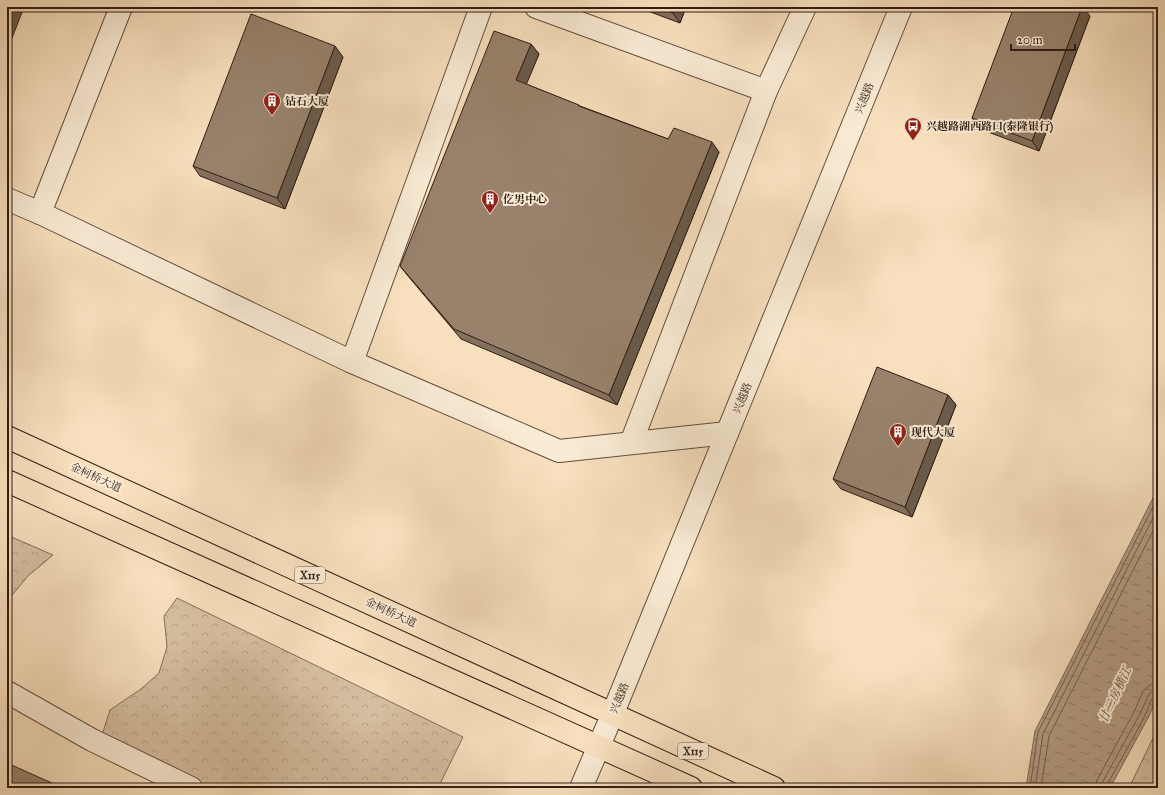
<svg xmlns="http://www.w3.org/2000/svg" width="1165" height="795" font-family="'IM FELL Great Primer','Noto Serif SC',serif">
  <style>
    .forest { fill: url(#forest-crowns); stroke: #836e5a }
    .water { fill: url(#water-ripples); stroke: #7f6a57 }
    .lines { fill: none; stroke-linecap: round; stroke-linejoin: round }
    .shore { stroke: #725e4c; stroke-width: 1 }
    .minor-casing { stroke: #624e3e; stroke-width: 24 }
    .major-casing { stroke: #301d13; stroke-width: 24 }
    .minor { stroke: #faebd5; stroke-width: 22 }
    .major { stroke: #f8e0be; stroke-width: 22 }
    .wall { fill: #83705d; stroke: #301d13 }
    .shaded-wall { fill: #6a5b4c; stroke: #301d13 }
    .building { fill: #98826c; stroke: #301d13 }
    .labels { text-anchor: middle; stroke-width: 4; stroke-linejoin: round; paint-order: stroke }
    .shield { fill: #faebd5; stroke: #6d5b4d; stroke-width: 1 }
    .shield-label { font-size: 10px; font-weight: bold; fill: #301d13 }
    .street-label { font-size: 11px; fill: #301d13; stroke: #faebd5 }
    .poi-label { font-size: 11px; font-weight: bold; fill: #301d13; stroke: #faebd5; text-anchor: start }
    .water-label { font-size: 12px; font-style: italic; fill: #5e4a3b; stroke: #faebd5 }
  </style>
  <defs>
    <pattern id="forest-crowns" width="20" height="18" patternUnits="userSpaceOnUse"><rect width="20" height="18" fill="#d6bfa1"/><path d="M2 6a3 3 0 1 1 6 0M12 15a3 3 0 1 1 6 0" fill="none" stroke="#b8a48a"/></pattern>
    <pattern id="water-ripples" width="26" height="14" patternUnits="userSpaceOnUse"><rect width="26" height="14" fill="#b49e84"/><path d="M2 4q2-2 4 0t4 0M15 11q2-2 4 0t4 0" fill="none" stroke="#93806b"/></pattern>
  </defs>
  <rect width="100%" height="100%" fill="#f8e0be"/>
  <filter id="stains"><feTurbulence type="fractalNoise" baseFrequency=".005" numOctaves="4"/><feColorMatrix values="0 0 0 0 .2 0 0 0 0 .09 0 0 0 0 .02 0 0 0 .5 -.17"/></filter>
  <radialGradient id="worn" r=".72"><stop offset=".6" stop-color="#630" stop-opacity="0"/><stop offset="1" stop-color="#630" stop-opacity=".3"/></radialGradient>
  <g class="forest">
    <path d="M7,535L53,555L28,576L8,600L7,604Z"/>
    <path d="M177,598L463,737L438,788H209L101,738L110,710L141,689L159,673L167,647L164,616Z"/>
    <path d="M1155,734L1158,735V788H1129Z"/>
  </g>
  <path class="water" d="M1158,488V695L1149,716L1110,788H1026L1035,731Z"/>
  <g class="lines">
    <g class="shore">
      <path d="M1030,788L1038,732L1158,497"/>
      <path d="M1035,788L1043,734L1158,508"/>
      <path d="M1041,788L1049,736L1158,521"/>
      <path d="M1095,788L1097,780L1135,710L1143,691L1150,685L1158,684"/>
      <path d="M1101,788L1102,783L1141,712L1149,694L1153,691L1158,690"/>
      <path d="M1106,788L1107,785C1120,760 1136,735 1148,709C1150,703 1151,696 1158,695"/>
    </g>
    <defs>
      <g id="minor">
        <path d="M536,7L766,91"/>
        <path d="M7,199L40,213L352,362L559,451L727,433"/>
        <path d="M40,213L121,7"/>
        <path d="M352,362L481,7"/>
        <path d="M631,443L766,91L805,7"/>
        <path d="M7,692L92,740L191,788"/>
        <path d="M581,788L613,713L901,7"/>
      </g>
      <g id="major">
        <path d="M7,437L774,788"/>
        <path d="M7,481L691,788"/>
      </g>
    </defs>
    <use href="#minor" class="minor-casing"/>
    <use href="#major" class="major-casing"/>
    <use href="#minor" class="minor"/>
    <use href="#major" class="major"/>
  </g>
  <g class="wall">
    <path d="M637,7H686L680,23Z"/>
    <path d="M1090,16L1039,151L980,129L972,118Z"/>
    <path d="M531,44L539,54L526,84L580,106L668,139L719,152L617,405L461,339L408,276L400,266Z"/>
    <path d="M343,57L285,209L200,176L193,166Z"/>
    <path d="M948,395L956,405L912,517L841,489L833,479Z"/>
  </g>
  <g class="shaded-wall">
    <path d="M12,7H24L7,51V21Z"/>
    <path d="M675,7H686L680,23L673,13Z"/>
    <path d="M1082,7H1083L1090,16L1039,151L1032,141Z"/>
    <path d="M531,44L539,54L524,90L516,80Z"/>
    <path d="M335,46L343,57L285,209L277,198Z"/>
    <path d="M712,142L719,152L617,405L609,395Z"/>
    <path d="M948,395L956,405L912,517L905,507Z"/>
  </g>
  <g class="building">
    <path d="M7,7H12L7,21Z"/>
    <path d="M658,7H675L673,13Z"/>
    <path d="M1014,7H1082L1032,141L972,118Z"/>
    <path d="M251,14L335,46L277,198L193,166Z"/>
    <path d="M494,31L531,44L516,80L579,105V106L668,139L674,128L712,142L609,395L454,329L400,266Z"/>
    <path d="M877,367L948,395L905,507L833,479Z"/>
    <path d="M7,763L63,788H7Z"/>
  </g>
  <defs>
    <symbol id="building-pin" viewBox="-11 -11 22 30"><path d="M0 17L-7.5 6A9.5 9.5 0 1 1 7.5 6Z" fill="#8f2418" stroke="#faebd5"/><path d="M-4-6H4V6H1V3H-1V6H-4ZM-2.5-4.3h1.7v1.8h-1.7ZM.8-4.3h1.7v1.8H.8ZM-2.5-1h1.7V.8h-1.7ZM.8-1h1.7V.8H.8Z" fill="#fff"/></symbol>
    <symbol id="bus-pin" viewBox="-11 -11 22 30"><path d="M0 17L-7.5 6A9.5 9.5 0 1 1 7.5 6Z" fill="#8f2418" stroke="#faebd5"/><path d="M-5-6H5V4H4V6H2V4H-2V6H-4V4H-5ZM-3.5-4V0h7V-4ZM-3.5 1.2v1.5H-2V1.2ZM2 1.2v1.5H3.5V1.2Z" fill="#fff"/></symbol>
  </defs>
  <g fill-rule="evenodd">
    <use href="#building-pin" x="262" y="91" width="20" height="27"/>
    <use href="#bus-pin" x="903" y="116" width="20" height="27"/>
    <use href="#building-pin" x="480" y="189" width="20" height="27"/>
    <use href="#building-pin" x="888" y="422" width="20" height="27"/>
  </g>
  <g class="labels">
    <g class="shield">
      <rect x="295" y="567" width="30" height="16" rx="3"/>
      <rect x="678" y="743" width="30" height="16" rx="3"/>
    </g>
    <g class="shield-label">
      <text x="310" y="579">X115</text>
      <text x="693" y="755">X115</text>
    </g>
    <g class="street-label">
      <text transform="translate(864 98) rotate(-68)" y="4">兴越路</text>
      <text transform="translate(742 398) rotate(-68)" y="4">兴越路</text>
      <text transform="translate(96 477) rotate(25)" y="4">金柯桥大道</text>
      <text transform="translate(391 612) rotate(25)" y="4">金柯桥大道</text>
      <text transform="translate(619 698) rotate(-68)" y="4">兴越路</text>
    </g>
    <g class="poi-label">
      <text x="285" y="105">钻石大厦</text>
      <text x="926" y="130">兴越路湖西路口(泰隆银行)</text>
      <text x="503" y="203">仡男中心</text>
      <text x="911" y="436">现代大厦</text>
    </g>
    <g class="water-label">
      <text transform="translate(1115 695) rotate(-65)" y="4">廿二房横江</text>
    </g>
  </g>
  <rect width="1165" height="795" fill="none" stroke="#f8e0be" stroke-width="24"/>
  <rect x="8" y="8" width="1149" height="779" fill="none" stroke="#301d13" stroke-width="2"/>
  <rect x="12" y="12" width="1141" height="771" fill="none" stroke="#301d13"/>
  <path d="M1011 44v6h64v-6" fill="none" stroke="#301d13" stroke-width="2"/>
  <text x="1017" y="44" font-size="12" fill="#301d13" stroke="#faebd5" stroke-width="3" paint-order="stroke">20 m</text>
  <rect width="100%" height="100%" filter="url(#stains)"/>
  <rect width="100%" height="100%" fill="url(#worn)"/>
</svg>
